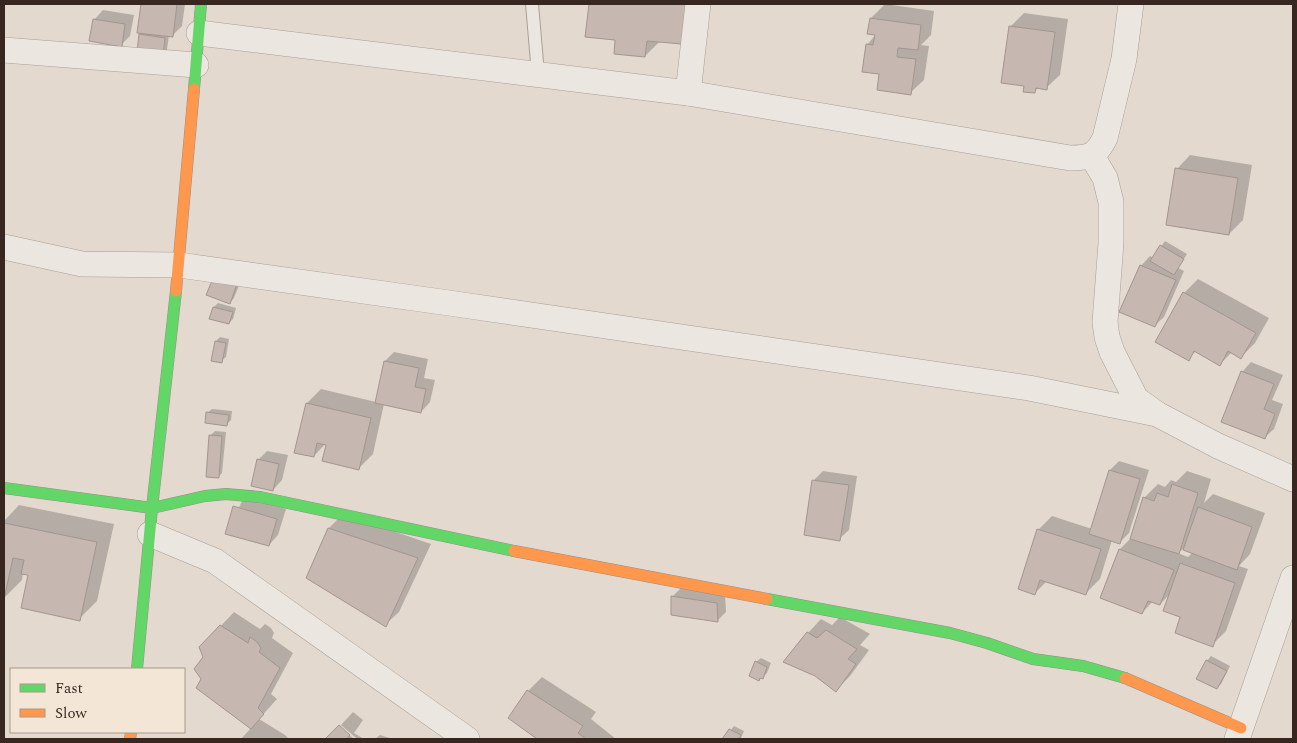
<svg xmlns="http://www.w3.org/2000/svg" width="1297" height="743" font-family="Spectral,serif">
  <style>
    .shadow { fill: #0003; fill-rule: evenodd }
    .building { fill: #c6b8b0; stroke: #a3958f }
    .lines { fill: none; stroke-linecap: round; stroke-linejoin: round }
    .lane-casing { stroke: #a89f98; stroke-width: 14 }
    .street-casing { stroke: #a89f98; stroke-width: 26 }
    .fast-casing { stroke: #988f88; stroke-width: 12 }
    .slow-casing { stroke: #988f88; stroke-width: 12 }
    .lane { stroke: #ece6e0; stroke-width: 12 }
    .street { stroke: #ece6e0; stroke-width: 25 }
    .fast { stroke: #63d668; stroke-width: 11 }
    .slow { stroke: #ff974d; stroke-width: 11 }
  </style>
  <rect width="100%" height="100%" fill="#e3d9cf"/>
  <g class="shadow">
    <path d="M142,4H185L182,26L173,35H169L167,50L163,54L141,35L144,32L139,31Z"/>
    <path d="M590,4H698L645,56L617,39L587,36Z"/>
    <path d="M885,4L934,11L931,35L921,45L929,46L924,80L910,93L881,73L867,45L876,34L869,33L871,18Z"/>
    <path d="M103,10L134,15L130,36L121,45L94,20Z"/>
    <path d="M1024,13L1068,19L1060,75L1046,88L1039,87L1034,92L1025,85L1010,27Z"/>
    <path d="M1190,155L1252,165L1243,220L1229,234L1177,169Z"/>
    <path d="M1165,241L1187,254L1178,268L1184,271L1164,317L1154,326L1141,266L1150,256L1153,258Z"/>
    <path d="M215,276L241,280L234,298L230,303Z"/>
    <path d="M1198,279L1269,318L1255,343L1241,357L1232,352L1219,365L1196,351L1188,359L1157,342L1184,293Z"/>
    <path d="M218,303L236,308L233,319L229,323L214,307Z"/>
    <path d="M220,337L229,339L226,357L221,361L216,341Z"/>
    <path d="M394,352L428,359L424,378L435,380L430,402L421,412L384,404L373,454L359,468L328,441L314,456L307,403L321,389L376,402L385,361Z"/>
    <path d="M1251,362L1283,375L1272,400L1283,404L1274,429L1264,438L1242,372Z"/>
    <path d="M212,409L232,411L231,420L227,424L207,413Z"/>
    <path d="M215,431L226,432L222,473L218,477L211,435Z"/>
    <path d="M267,451L288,455L282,480L273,490L258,460Z"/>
    <path d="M1119,461L1149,470L1129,533L1120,542L1112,540L1100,579L1086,593L1047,581L1035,593L1038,530L1052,516L1092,529L1110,470Z"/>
    <path d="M823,471L857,476L849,530L839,539L814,480Z"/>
    <path d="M1187,471L1211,479L1204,503L1213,494L1265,513L1250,554L1239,566L1248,569L1226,631L1212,645L1182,616L1171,593L1160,604L1153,601L1142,613L1101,597L1120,549L1131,538L1144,498L1158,484L1165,487L1171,480L1176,482ZM1183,549L1193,552L1188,557L1178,553Z"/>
    <path d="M244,497L286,509L278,535L269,545L227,533Z"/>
    <path d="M19,505L114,524L97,601L79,619L29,574L23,573L22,580L4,598V521Z"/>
    <path d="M343,514L431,544L399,612L385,625L307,578L329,528Z"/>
    <path d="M681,588L725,594L726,612L717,621L672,597Z"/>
    <path d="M234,612L260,629L265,624L271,628L274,633L272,638L293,653L271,694L277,699L259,719L285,735L289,739H241L252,727L202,679L205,658L201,647Z"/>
    <path d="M840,617L870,634L860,645L869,650L850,676L836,690L808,633L821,619L832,625Z"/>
    <path d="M1211,656L1230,666L1221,684L1217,688L1207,661Z"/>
    <path d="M761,658L771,663L767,673L759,680L756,662Z"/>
    <path d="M542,677L596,712L591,719L616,739H539L510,718L528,691Z"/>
    <path d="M353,712L363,720L354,733L364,739H355L356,738L341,725Z"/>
    <path d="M339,726L341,728L354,739H327Z"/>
    <path d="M734,726L744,731L741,738L743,739H724Z"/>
    <path d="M380,735L393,739H375Z"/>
  </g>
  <g class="building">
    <path d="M141,4H177L173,37L137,33Z"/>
    <path d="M589,4H686L682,44L647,41L645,57L614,54L615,40L585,37Z"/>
    <path d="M870,18L921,25L918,50L898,48L897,57L916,59L911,95L877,90L879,74L862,72L866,44L873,45L875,35L867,34Z"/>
    <path d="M93,19L125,24L122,47L89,41Z"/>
    <path d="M1009,26L1055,32L1047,90L1036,88L1035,93L1023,92L1024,86L1001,83Z"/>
    <path d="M139,34L165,38L163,56L137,52Z"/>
    <path d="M1175,168L1238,178L1229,235L1166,225Z"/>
    <path d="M1160,245L1184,259L1174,275L1150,261Z"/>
    <path d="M1140,265L1176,280L1155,327L1119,312Z"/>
    <path d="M214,276L237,284L230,304L206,295Z"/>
    <path d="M1183,292L1256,333L1241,359L1228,351L1220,366L1194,351L1189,361L1155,342Z"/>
    <path d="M213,307L233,312L229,324L209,319Z"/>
    <path d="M215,341L226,343L222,363L211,361Z"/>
    <path d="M384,361L419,368L415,387L426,389L421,413L375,403Z"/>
    <path d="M1241,371L1274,384L1264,409L1275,414L1265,439L1221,422Z"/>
    <path d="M306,403L371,418L359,470L322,461L326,445L317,443L314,457L294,453Z"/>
    <path d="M206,412L229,415L227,426L205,423Z"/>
    <path d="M209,435L222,436L219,478L206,477Z"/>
    <path d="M257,459L279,464L273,491L251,486Z"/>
    <path d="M1109,470L1140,479L1120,544L1089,534Z"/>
    <path d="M812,480L849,485L840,541L804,535Z"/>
    <path d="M1172,484L1198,493L1179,554L1130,539L1143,497L1154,501L1157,493L1168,497Z"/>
    <path d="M233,506L277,519L269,546L225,534Z"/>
    <path d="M1198,507L1252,527L1237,570L1183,550Z"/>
    <path d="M4,523L97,542L80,621L21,608L28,575L21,574L24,560L13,558L4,599Z"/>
    <path d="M328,528L418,558L386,627L306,578Z"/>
    <path d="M1037,529L1101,549L1086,595L1040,580L1035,595L1018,589Z"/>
    <path d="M1119,549L1174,570L1160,605L1148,601L1142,614L1100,598Z"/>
    <path d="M1180,563L1235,583L1213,647L1175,633L1180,617L1163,611Z"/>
    <path d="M671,596L717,603L718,622L671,615Z"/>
    <path d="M220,625L248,643L250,637L257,642L261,648L259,652L280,668L258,708L264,714L251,729L196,688L201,679L194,669L203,657L199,647Z"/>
    <path d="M826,630L857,649L848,659L856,664L836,692L815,676L783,662L807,632L817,638Z"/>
    <path d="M1206,660L1227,671L1217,689L1196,679Z"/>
    <path d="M755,661L767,667L763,679L760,678L759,681L749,676Z"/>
    <path d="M527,690L583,726L578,733L586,739H537L508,718Z"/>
    <path d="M339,725L350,735L347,739H325Z"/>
    <path d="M729,729L741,735L739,739H722Z"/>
  </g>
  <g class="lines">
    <defs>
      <path id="lane" d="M532,4L538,74"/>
      <g id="street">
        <path d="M199,33L688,93L1070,158C1090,158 1096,156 1105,138L1124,59L1131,4"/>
        <path d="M4,50L196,65"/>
        <path d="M688,93L698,4"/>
        <path d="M1092,156L1105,178L1111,202V243L1105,322L1107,337L1112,352L1136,399L1157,414L1218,446L1293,479"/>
        <path d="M4,247L82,264L179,265L449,303L1029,388L1157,414"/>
        <path d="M150,534L215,561L467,739"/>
        <path d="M1237,739L1293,578"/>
      </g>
      <g id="fast">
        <path d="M194,89L201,4"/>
        <path d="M4,488L152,508L205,496L226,494L260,497L514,551"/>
        <path d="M767,599L950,633L987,643L1033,659L1083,666L1125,678"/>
        <path d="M137,669L152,508L176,291"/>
      </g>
      <g id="slow">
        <path d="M176,291L194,89"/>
        <path d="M514,551L767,599"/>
        <path d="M1125,678L1241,728"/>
        <path d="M130,739L131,732"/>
      </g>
    </defs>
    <use href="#lane" class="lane-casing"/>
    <use href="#street" class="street-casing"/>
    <use href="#fast" class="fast-casing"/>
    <use href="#slow" class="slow-casing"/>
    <use href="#lane" class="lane"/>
    <use href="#street" class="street"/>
    <use href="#fast" class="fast"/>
    <use href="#slow" class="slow"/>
  </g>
  <rect width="1297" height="743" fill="none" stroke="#372720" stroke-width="10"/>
  <rect x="10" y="668" width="175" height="65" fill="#f3e6d6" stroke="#a89a8d"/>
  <rect x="20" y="684" width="25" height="8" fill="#63d668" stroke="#a89a8d"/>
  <text x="55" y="693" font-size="15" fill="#372720">Fast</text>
  <rect x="20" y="709" width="25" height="8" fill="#ff974d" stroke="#a89a8d"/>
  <text x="55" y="718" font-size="15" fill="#372720">Slow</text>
</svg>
